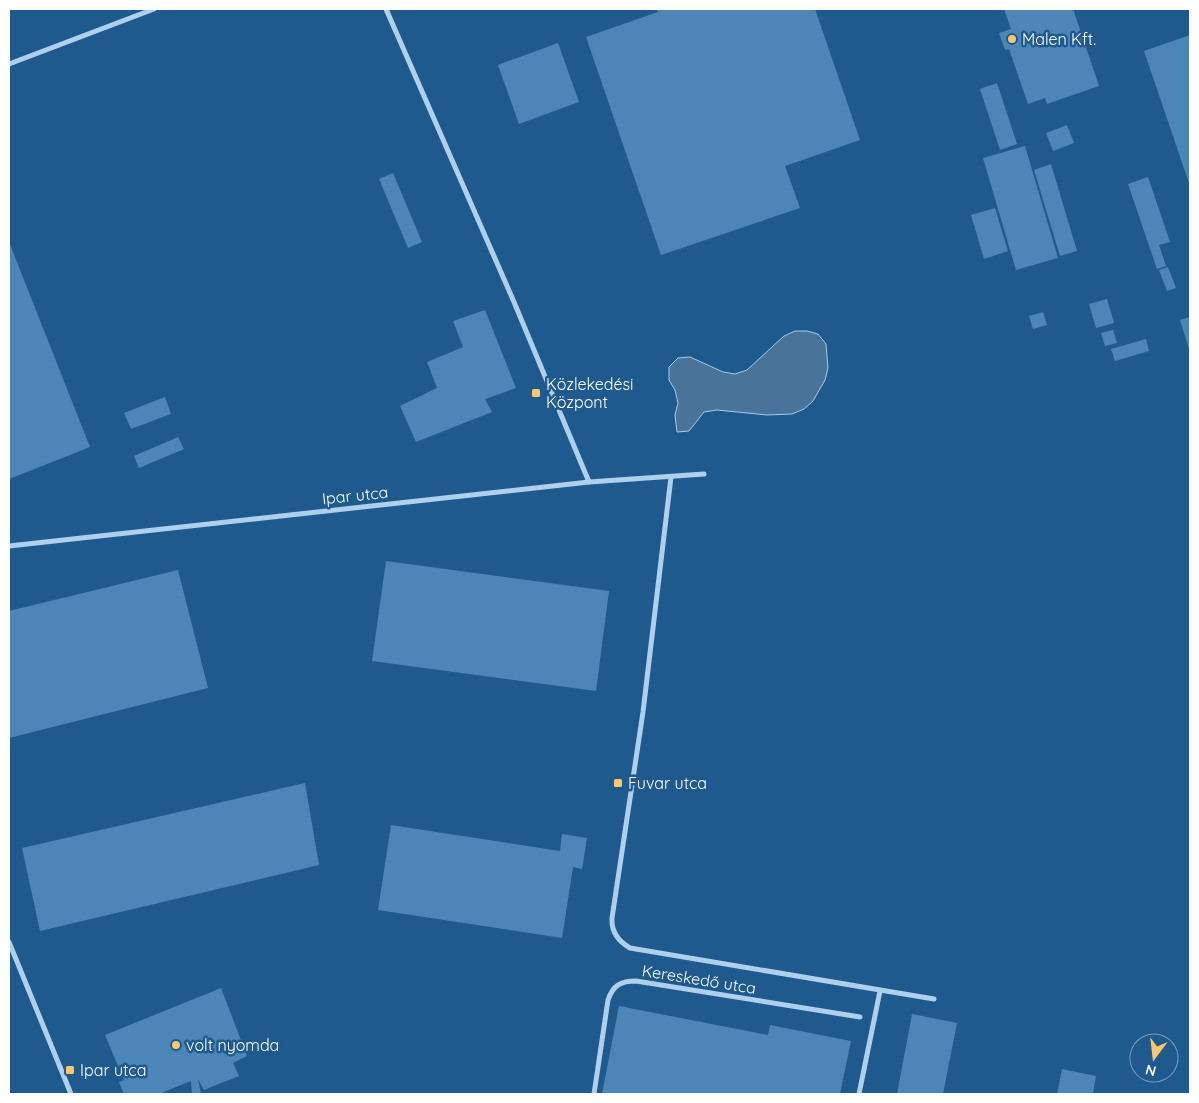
<svg xmlns="http://www.w3.org/2000/svg" width="1199" height="1103" font-family="Quicksand,sans-serif">
  <style>
    .water { fill: #4a7399; stroke: #a2ccee }
    .building { fill: #4c86b8 }
    .lines { fill: none; stroke-linecap: round; stroke-linejoin: round }
    .minor { stroke: #afd0ed; stroke-width: 5 }
    .poi-dot { fill: #fbc66f; stroke: #1f5a8f; stroke-width: 2 }
    .labels { text-anchor: middle; stroke-width: 5; stroke-linejoin: round; paint-order: stroke }
    .poi-label { font-size: 16px; fill: #fff; stroke: #1f5a8f; text-anchor: start }
    .street-label { font-size: 16px; fill: #fff; stroke: #1f5a8f }
  </style>
  <rect width="100%" height="100%" fill="#1f5a8f"/>
  <path class="water" d="M795,331H807L818,334L826,344L828,368L825,380L813,401L804,409L792,414L767,415L717,410L704,412L689,431L677,432L675,415L678,403L675,390L669,380V367L678,358L690,357L723,372L735,374L747,370L784,336Z"/>
  <g class="building">
    <path d="M656,9H815L860,140L785,166L800,208L661,255L586,37L658,12Z"/>
    <path d="M1004,9H1073L1099,86L1047,104L1045,98L1028,104L1009,49L1005,50L999,33L1011,29Z"/>
    <path d="M1190,35V186L1144,51Z"/>
    <path d="M558,43L579,102L519,124L498,65Z"/>
    <path d="M997,83L1017,144L1000,150L980,89Z"/>
    <path d="M1067,125L1074,143L1053,151L1046,133Z"/>
    <path d="M1025,146L1058,258L1016,270L983,158Z"/>
    <path d="M1051,164L1077,251L1060,256L1034,170Z"/>
    <path d="M393,173L422,242L408,248L379,179Z"/>
    <path d="M1148,177L1170,242L1159,245L1166,266L1157,269L1128,184Z"/>
    <path d="M995,208L1008,251L984,259L971,215Z"/>
    <path d="M9,242L90,447L9,479Z"/>
    <path d="M1168,267L1176,288L1167,291L1159,270Z"/>
    <path d="M1107,299L1114,323L1096,328L1089,304Z"/>
    <path d="M485,310L516,388L485,399L492,412L416,442L400,406L437,388L427,362L463,347L453,321Z"/>
    <path d="M1043,312L1047,325L1033,329L1029,316Z"/>
    <path d="M1190,317V352L1180,320Z"/>
    <path d="M1113,330L1117,343L1105,346L1101,333Z"/>
    <path d="M1146,339L1149,351L1115,361L1111,349Z"/>
    <path d="M165,397L171,414L131,429L124,413Z"/>
    <path d="M178,437L184,449L139,468L134,456Z"/>
    <path d="M386,561L609,591L596,691L372,661Z"/>
    <path d="M178,570L208,688L9,738V611Z"/>
    <path d="M305,783L319,865L40,931L22,848Z"/>
    <path d="M391,825L560,851L562,834L587,838L582,869L573,867L562,938L378,910Z"/>
    <path d="M221,988L247,1056L233,1063L239,1076L204,1090L198,1079L201,1094H192L191,1081L159,1094H124L119,1082L124,1080L105,1035Z"/>
    <path d="M619,1006L768,1035L770,1025L851,1041L840,1094H602Z"/>
    <path d="M912,1014L957,1023L943,1094H897Z"/>
    <path d="M1062,1069L1096,1076L1093,1094H1057Z"/>
  </g>
  <g class="lines">
    <g class="minor">
      <path d="M386,9L514,302L589,482"/>
      <path d="M9,64L154,9"/>
      <path d="M671,477L643,712L612,918C611,932 618,941 630,948L934,999"/>
      <path d="M9,546L589,482L704,474"/>
      <path d="M9,942L71,1094"/>
      <path d="M594,1094L608,1000C613,985 621,981 636,981L860,1017"/>
      <path d="M859,1094L880,991"/>
    </g>
  </g>
  <g class="poi-dot">
    <circle cx="1012" cy="39" r="5"/>
    <rect x="531" y="388" width="10" height="10" rx="2.5"/>
    <rect x="613" y="778" width="10" height="10" rx="2.5"/>
    <circle cx="176" cy="1045" r="5"/>
    <rect x="65" y="1065" width="10" height="10" rx="2.5"/>
  </g>
  <g class="labels">
    <g class="poi-label">
      <text x="1022" y="45">Malen Kft.</text>
      <text x="546" y="390">Közlekedési<tspan x="546" dy="18">Központ</tspan></text>
      <text x="628" y="789">Fuvar utca</text>
      <text x="186" y="1051">volt nyomda</text>
      <text x="80" y="1076">Ipar utca</text>
    </g>
    <g class="street-label">
      <text transform="translate(355 495) rotate(-6)" y="6">Ipar utca</text>
      <text transform="translate(699 979) rotate(9)" y="6">Kereskedő utca</text>
    </g>
  </g>
  <rect width="1199" height="1103" fill="none" stroke="#ffffff" stroke-width="20"/>
  <g transform="translate(1154 1058) rotate(195)"><circle r="24" fill="#1f5a8f" stroke="#799cbc"/>
  <path d="M0-4L9 19L0 12L-9 19Z" fill="#fbc66f"/>
  <text y="-8" font-size="14" font-weight="bold" text-anchor="middle" fill="#ffffff">N</text>
  </g>
</svg>
